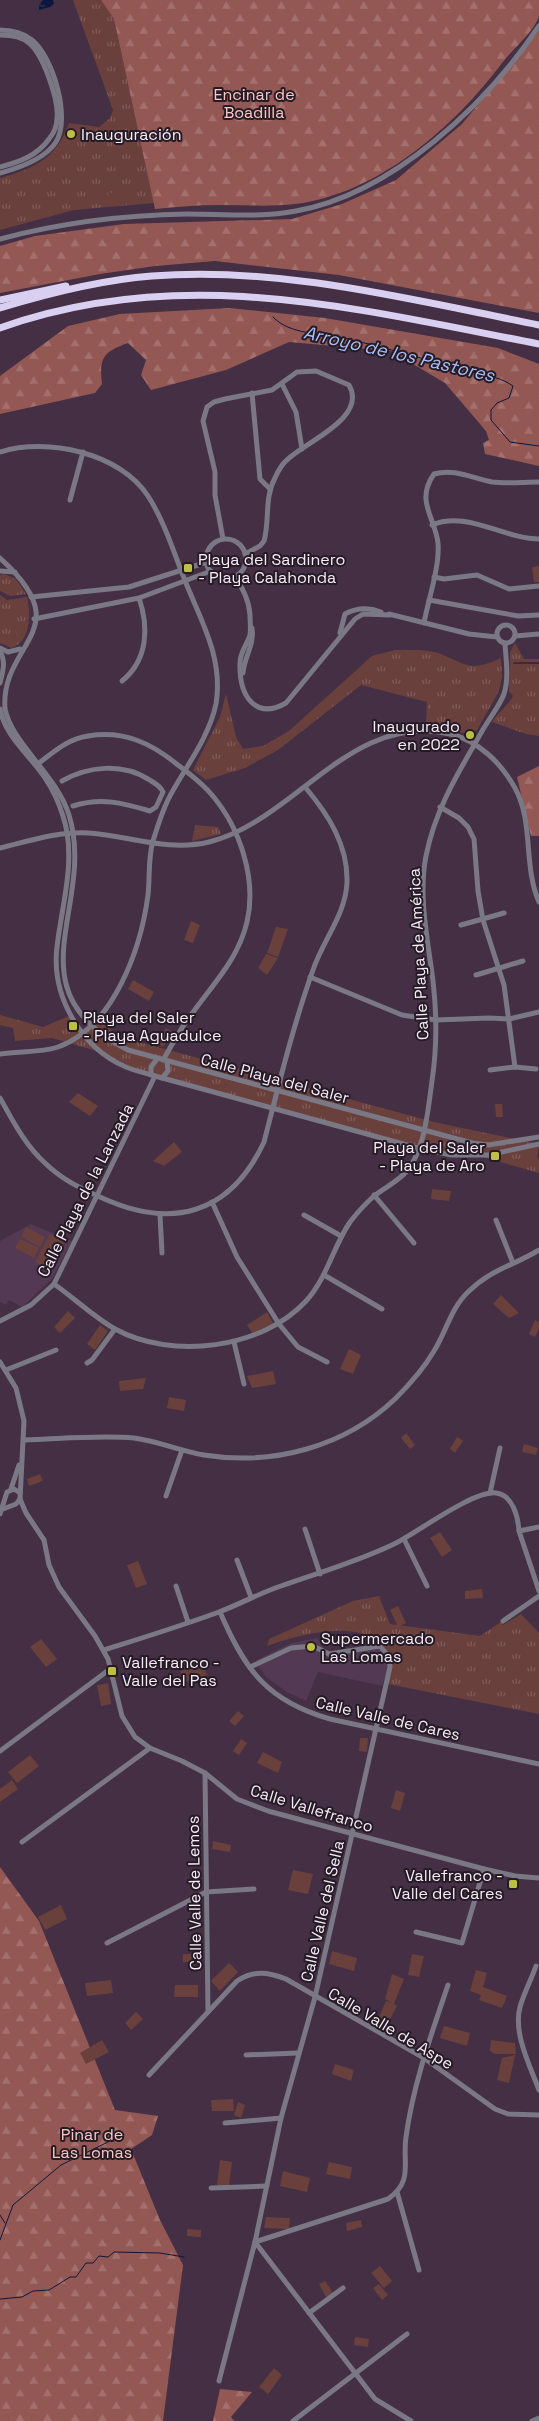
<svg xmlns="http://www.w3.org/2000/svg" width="539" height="2421" font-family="'Space Grotesk',sans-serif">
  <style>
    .built { fill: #533954 }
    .grass { fill: url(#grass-tufts) }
    .forest { fill: url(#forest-firs) }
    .pitch { fill: #6a403d }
    .water { fill: url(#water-ripples) }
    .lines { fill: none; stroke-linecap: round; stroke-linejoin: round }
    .stream { stroke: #0c1740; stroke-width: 1 }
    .minor { stroke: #7b7885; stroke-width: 5 }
    .highway { stroke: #d9d0f1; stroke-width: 7 }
    .poi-dot { fill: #bcbf43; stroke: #251b25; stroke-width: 2 }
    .labels { text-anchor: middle; stroke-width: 4; stroke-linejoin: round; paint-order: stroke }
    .park-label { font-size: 16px; fill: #fec6c1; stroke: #251b25 }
    .poi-label { font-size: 16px; fill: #f9ecf9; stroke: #251b25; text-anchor: start }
    .street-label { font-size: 16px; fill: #f9ecf9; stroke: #251b25 }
    .water-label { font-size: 18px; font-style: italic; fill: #a9bffb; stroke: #251b25 }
  </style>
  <defs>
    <pattern id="grass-tufts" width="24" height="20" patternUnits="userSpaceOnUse" patternTransform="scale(1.25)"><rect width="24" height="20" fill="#6a403d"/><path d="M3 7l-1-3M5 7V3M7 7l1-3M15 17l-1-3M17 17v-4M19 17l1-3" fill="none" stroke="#805c5a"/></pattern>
    <pattern id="forest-firs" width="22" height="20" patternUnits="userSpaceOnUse" patternTransform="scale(1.25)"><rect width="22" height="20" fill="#945854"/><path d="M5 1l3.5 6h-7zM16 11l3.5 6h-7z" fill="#a4706d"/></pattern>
    <pattern id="water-ripples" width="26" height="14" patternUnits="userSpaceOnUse" patternTransform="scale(1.25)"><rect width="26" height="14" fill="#0c1740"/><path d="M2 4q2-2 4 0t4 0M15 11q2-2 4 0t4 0" fill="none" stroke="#30395c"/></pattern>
  </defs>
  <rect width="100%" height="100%" fill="#442f44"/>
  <g class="built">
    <path d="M31,1224L72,1241L52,1279L22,1307L9,1300L6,1305L0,1302V1241Z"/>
    <path d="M317,1638L326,1652L380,1648L387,1659V1671L382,1686L318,1672L306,1701L287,1692L266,1677L255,1661L291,1643Z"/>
  </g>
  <g class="grass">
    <path d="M73,0H101L114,19L154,203L74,210L0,230V178C34,169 57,158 69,123L99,127L110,118L113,110Z"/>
    <path d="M4,574L16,579L26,594L10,596L0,591V575Z"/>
    <path d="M0,595L7,600L27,597C31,615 31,640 12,648L0,643Z"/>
    <path d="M515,643L524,659H539V736L526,734L492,722C498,712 507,707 513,696L509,691L510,652Z"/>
    <path d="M395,650C409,650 426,649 438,653C467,664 469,673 501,658L502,677L499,691L477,730L468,734L426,724L427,702L361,685L278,750L245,768L206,780L193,770L220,717L226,694L236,737L243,749L263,746L289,731L372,656Z"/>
    <path d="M195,825L218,827L221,834L192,841Z"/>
    <path d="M0,1015L43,1027L69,1016L80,1032L95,1019L124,1038L434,1122L539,1144L537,1158L539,1159V1173L483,1157L456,1155L156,1078L100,1052L52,1038L15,1041L13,1028L0,1025Z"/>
    <path d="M379,1596L390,1624L480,1636L501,1622L503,1625L521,1614L539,1633V1714L388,1684C391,1672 391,1667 386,1655C370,1614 298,1635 267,1646L269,1639L353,1601Z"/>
  </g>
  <g class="forest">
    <path d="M101,0H539C539,5 539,10 539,15C537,29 511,51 502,63C454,127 378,194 295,204C270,207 245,205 219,205C198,205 176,207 155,209L114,19Z"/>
    <path d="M539,31V313L339,275L215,261L155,266L100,274L0,293V246L35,236L124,224L292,219L342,204L396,180L462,124Z"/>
    <path d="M229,308L325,318L498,348L539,364V466L485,454L483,443L489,440L486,431L445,383L391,351L289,342L226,370L151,390L141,375L146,360L128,343C103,352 99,358 102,384L95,393L0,414V376L68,326L120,314Z"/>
    <path d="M539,766V836H531L517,777Z"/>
    <path d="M0,1867L39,1921L115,2110L158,2116L152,2135L131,2149L160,2220L183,2265L163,2421H0Z"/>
    <path d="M220,2389L252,2392L231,2417L234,2421H213Z"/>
  </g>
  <g class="pitch">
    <path d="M124,192L125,200L109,202L108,193Z"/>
    <path d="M539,566V582H534L532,567Z"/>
    <path d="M191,921L200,925L193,943L184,940Z"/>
    <path d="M276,927L288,929L278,957L267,953Z"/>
    <path d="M266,954L278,958L267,975L258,968Z"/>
    <path d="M133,980L154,992L149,1001L128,989Z"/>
    <path d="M166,1028L172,1032L163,1047L156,1043Z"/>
    <path d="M78,1093L98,1106L90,1116L69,1102Z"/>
    <path d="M495,1104H502L503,1117H496Z"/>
    <path d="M174,1142L182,1152L164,1166L153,1161Z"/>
    <path d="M432,1189L451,1191L449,1201L431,1199Z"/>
    <path d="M26,1227L45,1237L40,1247L21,1237Z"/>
    <path d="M50,1234L65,1241L50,1270L35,1262Z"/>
    <path d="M20,1239L39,1248L34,1258L15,1248Z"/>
    <path d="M501,1295L519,1313L509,1318L493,1304Z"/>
    <path d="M68,1311L75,1318L60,1333L54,1327Z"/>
    <path d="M267,1312L273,1323L253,1334L247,1325Z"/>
    <path d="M535,1320L539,1322V1329L535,1337L529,1334Z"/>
    <path d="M100,1325L108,1331L95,1350L87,1344Z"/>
    <path d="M349,1349L361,1355L353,1374L340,1369Z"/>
    <path d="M273,1371L276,1384L252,1388L247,1376Z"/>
    <path d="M146,1378L143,1389L120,1391L119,1381Z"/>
    <path d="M169,1397L186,1400L184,1411L167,1408Z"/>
    <path d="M406,1433L415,1445L410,1449L401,1438Z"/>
    <path d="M457,1437L463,1441L455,1453L450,1449Z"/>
    <path d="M524,1444L538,1448L536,1455L522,1452Z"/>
    <path d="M40,1474L43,1481L29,1486L27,1479Z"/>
    <path d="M440,1532L452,1550L442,1557L430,1538Z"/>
    <path d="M138,1561L147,1584L136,1588L127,1565Z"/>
    <path d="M482,1589L483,1598L465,1599V1591Z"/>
    <path d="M398,1606L406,1623L398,1627L390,1610Z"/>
    <path d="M41,1639L57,1659L46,1667L30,1647Z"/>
    <path d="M203,1664L207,1675L184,1683L180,1671Z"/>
    <path d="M108,1683L111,1704L101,1706L97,1685Z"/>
    <path d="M238,1711L244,1716L235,1726L229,1721Z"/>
    <path d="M360,1738H368L367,1752L359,1751Z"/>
    <path d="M241,1739L247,1743L239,1755L233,1751Z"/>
    <path d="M263,1752L282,1762L278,1773L257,1763Z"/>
    <path d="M30,1755L39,1766L17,1783L8,1772Z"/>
    <path d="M12,1780L18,1789L0,1802V1789Z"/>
    <path d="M396,1790L405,1793L400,1811L391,1808Z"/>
    <path d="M213,1841L231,1845L230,1852L212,1849Z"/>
    <path d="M293,1870L313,1874L308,1894L288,1890Z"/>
    <path d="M61,1905L67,1919L45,1930L38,1917Z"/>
    <path d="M332,1951L357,1958L354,1971L329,1964Z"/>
    <path d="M183,1954H197L198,1961L183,1962Z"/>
    <path d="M412,1954L424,1956L419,1977L408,1975Z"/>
    <path d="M229,1963L238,1972L220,1991L211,1981Z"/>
    <path d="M476,1970L487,1973L483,1987L507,1996L502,2008L479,2000L481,1995L470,1991Z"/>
    <path d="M392,1974L404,1979L394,2004L397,2006L386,2027L377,2022L386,2001L392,2003L385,1999Z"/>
    <path d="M111,1980L113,1993L87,1996L85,1983Z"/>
    <path d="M175,1985H198V1997H174Z"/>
    <path d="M136,2012L143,2019L131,2030L125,2023Z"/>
    <path d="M444,2026L470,2033L467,2046L440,2038Z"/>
    <path d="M102,2040L109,2052L86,2064L80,2053Z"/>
    <path d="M491,2040L515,2043L516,2054H495L490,2051Z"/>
    <path d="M515,2055L509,2083L497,2080L502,2058Z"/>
    <path d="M335,2064L354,2070L351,2081L332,2074Z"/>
    <path d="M233,2099L234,2111H212L211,2100Z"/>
    <path d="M238,2102L245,2105L241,2118L234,2115Z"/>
    <path d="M220,2160L232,2162L229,2186L217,2185Z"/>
    <path d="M329,2162L352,2167L350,2179L326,2174Z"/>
    <path d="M283,2171L310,2178L307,2192L280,2186Z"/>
    <path d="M266,2217L290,2218L289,2229L264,2228Z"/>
    <path d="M361,2220L362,2227L347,2231L346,2223Z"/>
    <path d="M187,2229L201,2230V2237L187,2236Z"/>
    <path d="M380,2266L392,2281L384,2288L371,2273Z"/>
    <path d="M325,2281L333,2293L326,2297L319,2284Z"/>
    <path d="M379,2284L388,2295L382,2300L373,2288Z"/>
    <path d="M355,2337L369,2339L368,2347L354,2345Z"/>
    <path d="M274,2368L282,2375L268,2394L259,2387Z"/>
  </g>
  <path class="water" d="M43,0H53L54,4L50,7L39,10V5Z"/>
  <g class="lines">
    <g class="stream">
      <path d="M273,317C290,335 321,333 344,338C383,347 421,358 459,369C476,374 498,375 513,386L509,398L497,403L491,410V420L510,442L539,446"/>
      <path d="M514,663H539"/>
      <path d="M0,2215L5,2223"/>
      <path d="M0,2240L13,2205L61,2165L110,2141"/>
      <path d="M0,2299L22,2297L33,2291L49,2290L70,2277H76L86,2263H93L99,2256L108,2257L114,2252L160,2253L184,2257"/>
    </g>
    <g class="minor">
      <path d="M0,30C12,30 22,32 32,40C53,57 71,118 56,142C45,159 19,168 0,173"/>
      <path d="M0,35C11,35 21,36 29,43C43,54 59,100 57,118C57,125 54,133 49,139C37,156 19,162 0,167"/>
      <path d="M0,239C60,223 124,215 187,214C223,214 260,218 296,211C392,194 486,105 539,26"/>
      <path d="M282,384L296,412L302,449"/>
      <path d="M252,393L260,479L270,489"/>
      <path d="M0,452C47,437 120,453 148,496C166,524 175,557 188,588C204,626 223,661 216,704C209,737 187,765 171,794C163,808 158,825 153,841C148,857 150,877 148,895C141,948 114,1027 58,1047C40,1053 19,1051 0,1054"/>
      <path d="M70,500L83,452"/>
      <path d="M432,525C467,510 504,539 539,539"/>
      <path d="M223,539L215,495V472L203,421L207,407L214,402L225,399L272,390L297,372L316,371L349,385C368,418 305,442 288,459C283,463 278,471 275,478C264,498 270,520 264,541L260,546L245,554"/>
      <circle cx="226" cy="559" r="20"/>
      <path d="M0,558C81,631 0,642 5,709C12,744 56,774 69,815C97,906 8,989 128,1050L472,1143L488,1145L539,1137"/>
      <path d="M0,571L15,572"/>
      <path d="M235,577C243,589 249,600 250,615C250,621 251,629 250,635C247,645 240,652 240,663C239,694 254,721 286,703L355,619L363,614L390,615"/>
      <path d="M434,577L444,579L477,575L509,589L539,586"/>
      <path d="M31,597L129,587L207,562"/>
      <path d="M429,600L518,616L539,615"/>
      <path d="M389,614L469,634L497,637"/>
      <path d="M34,619L139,598L211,571"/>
      <path d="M424,623C428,600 440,567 438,543C435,517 415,501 434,474C454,468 472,478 492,482C507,484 524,482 539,482"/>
      <circle cx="506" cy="634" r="9"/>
      <path d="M340,633L345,614C356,608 368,607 381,612"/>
      <path d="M515,636L539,634"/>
      <path d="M0,648L8,652L20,649"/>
      <path d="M0,651C6,662 3,671 0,683"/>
      <path d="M243,673C244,657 255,644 252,628"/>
      <path d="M122,681C148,660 149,627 139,598"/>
      <path d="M0,709C5,737 30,755 45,778C53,790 59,803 63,816C77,859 62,903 57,947C51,996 81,1048 126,1067C135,1071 146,1073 155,1076L418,1148L451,1155H488L539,1144"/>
      <path d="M39,763C55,751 68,739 88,736C124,730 151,743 178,765C190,774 202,783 212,795C240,828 257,879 247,922C238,960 212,985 191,1015C180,1029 172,1045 163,1060"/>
      <path d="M62,781C88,766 122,763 148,779C154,783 160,785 163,792L156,807L150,811C123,803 101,797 73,806"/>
      <path d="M440,807L459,818L468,827L474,839L478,891L483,920L504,985L515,1067"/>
      <path d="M0,848C29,841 59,831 89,833C130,836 168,852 209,842C296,820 351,711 450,734C479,741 501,763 515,788C534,822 523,866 539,902"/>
      <path d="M461,925L504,913"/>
      <path d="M476,975L523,961"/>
      <path d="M310,977L402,1015L436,1020L489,1018L509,1019L539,1012"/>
      <path d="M490,1070L515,1067L536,1069"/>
      <path d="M151,1075V1067L157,1059"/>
      <path d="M162,1078L168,1071L167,1061"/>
      <path d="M0,1098C13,1121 25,1145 45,1163C61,1179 80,1188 100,1197C171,1230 230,1215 264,1142C279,1084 293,1026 313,970C323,940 346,914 347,882C348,845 328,814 305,787"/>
      <path d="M374,1195L414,1243"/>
      <path d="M212,1202L237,1257L279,1324L298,1347L327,1362"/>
      <path d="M160,1215L162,1253"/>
      <path d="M304,1215L341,1236"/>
      <path d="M496,1220L513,1263"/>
      <path d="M324,1275L382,1309"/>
      <path d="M54,1284C74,1298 94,1317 115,1329C172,1360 262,1349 306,1301C327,1278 333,1247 350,1222C357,1213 365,1204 374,1196C384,1188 397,1182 406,1172C425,1150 428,1110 432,1081C437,1048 437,1015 433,981C428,941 418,896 426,856C435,810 458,773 481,733C488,720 499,707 504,694C509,679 506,659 505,644"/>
      <path d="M0,1321L31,1305L54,1284L155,1076"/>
      <path d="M234,1342L244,1384"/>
      <path d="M0,1362L16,1388L24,1421L20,1499L26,1513L44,1540L49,1565L59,1587L95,1636L108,1659L122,1716L135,1737L150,1748L182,1761L205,1773L237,1799L268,1811L484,1869L515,1876L539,1878"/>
      <path d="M87,1363L92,1360L115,1329"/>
      <path d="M6,1370L56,1350"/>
      <path d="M24,1440C60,1439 98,1435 134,1438C158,1441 180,1451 204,1455C273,1466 345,1447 396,1398C410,1384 424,1368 434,1351C446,1332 451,1308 468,1292C491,1269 513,1266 539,1250"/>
      <path d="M11,1489L19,1465"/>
      <path d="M490,1493L500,1448"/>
      <path d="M166,1496L182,1450"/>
      <path d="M3,1509L16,1504L20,1499"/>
      <path d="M0,1514L7,1492L14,1489L20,1493"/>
      <path d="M305,1529L320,1574"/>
      <path d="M519,1531L539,1591"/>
      <path d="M404,1539L427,1586"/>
      <path d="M237,1560L251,1597"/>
      <path d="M176,1586L188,1622"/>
      <path d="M220,1612C245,1670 267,1701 330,1719L539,1764"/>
      <path d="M503,1621L539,1596"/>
      <path d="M104,1650C142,1638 181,1626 219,1612C240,1604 260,1593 281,1586C318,1573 356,1562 392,1545C414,1535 473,1490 496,1493C513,1495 518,1517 519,1531L539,1527"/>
      <path d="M0,1751L110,1669"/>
      <path d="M205,1773L208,2012"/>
      <path d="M22,1842L150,1748"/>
      <path d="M416,1932L462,1943L484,1869"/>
      <path d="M107,1943L206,1892L254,1889"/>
      <path d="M536,1966C531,1980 524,1993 520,2007C513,2033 530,2066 539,2090"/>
      <path d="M246,2055L298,2053"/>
      <path d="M149,2075L237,1981C254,1970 268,1972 286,1979L424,2058L495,2109L508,2114L539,2115"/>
      <path d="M225,2123L281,2118"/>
      <path d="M211,2188L267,2186"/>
      <path d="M397,2192L419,2270"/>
      <path d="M309,2313L343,2288"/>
      <path d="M219,2381L255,2242L281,2118L315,1997L390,1667L389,1657L380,1646L329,1654L313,1646L291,1648L250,1667"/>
      <path d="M293,2421L407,2334"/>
      <path d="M411,2421L375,2399L255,2242L388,2199C414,2181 402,2163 406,2137C413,2085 431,2035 448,1985"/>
      <path d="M532,2421L539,2418"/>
    </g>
    <g class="highway">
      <path d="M0,300L66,286"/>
      <path d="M0,308C49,293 101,280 152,276C282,266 412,300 539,325"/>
      <path d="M0,328C182,263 357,309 539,344"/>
    </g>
  </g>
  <g class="poi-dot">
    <circle cx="71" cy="134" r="5"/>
    <rect x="183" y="563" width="10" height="10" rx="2.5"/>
    <circle cx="470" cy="735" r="5"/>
    <rect x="68" y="1021" width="10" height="10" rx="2.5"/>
    <rect x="490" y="1151" width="10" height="10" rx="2.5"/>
    <circle cx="311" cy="1647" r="5"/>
    <rect x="107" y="1666" width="10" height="10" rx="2.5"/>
    <rect x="508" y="1879" width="10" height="10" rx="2.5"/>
  </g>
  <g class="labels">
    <g class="park-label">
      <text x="254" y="100">Encinar de<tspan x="254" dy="18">Boadilla</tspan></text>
      <text x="92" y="2140">Pinar de<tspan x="92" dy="18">Las Lomas</tspan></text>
    </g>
    <g class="poi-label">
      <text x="81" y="140">Inauguración</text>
      <text x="198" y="565">Playa del Sardinero<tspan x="198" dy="18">- Playa Calahonda</tspan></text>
      <text x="460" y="732" text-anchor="end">Inaugurado<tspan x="460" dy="18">en 2022</tspan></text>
      <text x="83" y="1023">Playa del Saler<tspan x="83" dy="18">- Playa Aguadulce</tspan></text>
      <text x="485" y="1153" text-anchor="end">Playa del Saler<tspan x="485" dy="18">- Playa de Aro</tspan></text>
      <text x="321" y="1644">Supermercado<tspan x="321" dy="18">Las Lomas</tspan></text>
      <text x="122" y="1668">Vallefranco -<tspan x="122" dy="18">Valle del Pas</tspan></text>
      <text x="503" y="1881" text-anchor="end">Vallefranco -<tspan x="503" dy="18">Valle del Cares</tspan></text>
    </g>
    <g class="street-label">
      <text transform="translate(418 954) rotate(-93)" y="6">Calle Playa de América</text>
      <text transform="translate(275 1078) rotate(15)" y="6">Calle Playa del Saler</text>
      <text transform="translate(85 1190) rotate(-63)" y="6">Calle Playa de la Lanzada</text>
      <text transform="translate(388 1718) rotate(13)" y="6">Calle Valle de Cares</text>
      <text transform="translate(312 1808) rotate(17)" y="6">Calle Vallefranco</text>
      <text transform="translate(194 1893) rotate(-91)" y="6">Calle Valle de Lemos</text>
      <text transform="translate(322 1911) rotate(-77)" y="6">Calle Valle del Sella</text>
      <text transform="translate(391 2028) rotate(31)" y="6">Calle Valle de Aspe</text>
    </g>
    <g class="water-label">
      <text transform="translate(399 354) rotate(13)" y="6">Arroyo de los Pastores</text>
    </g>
  </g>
</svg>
